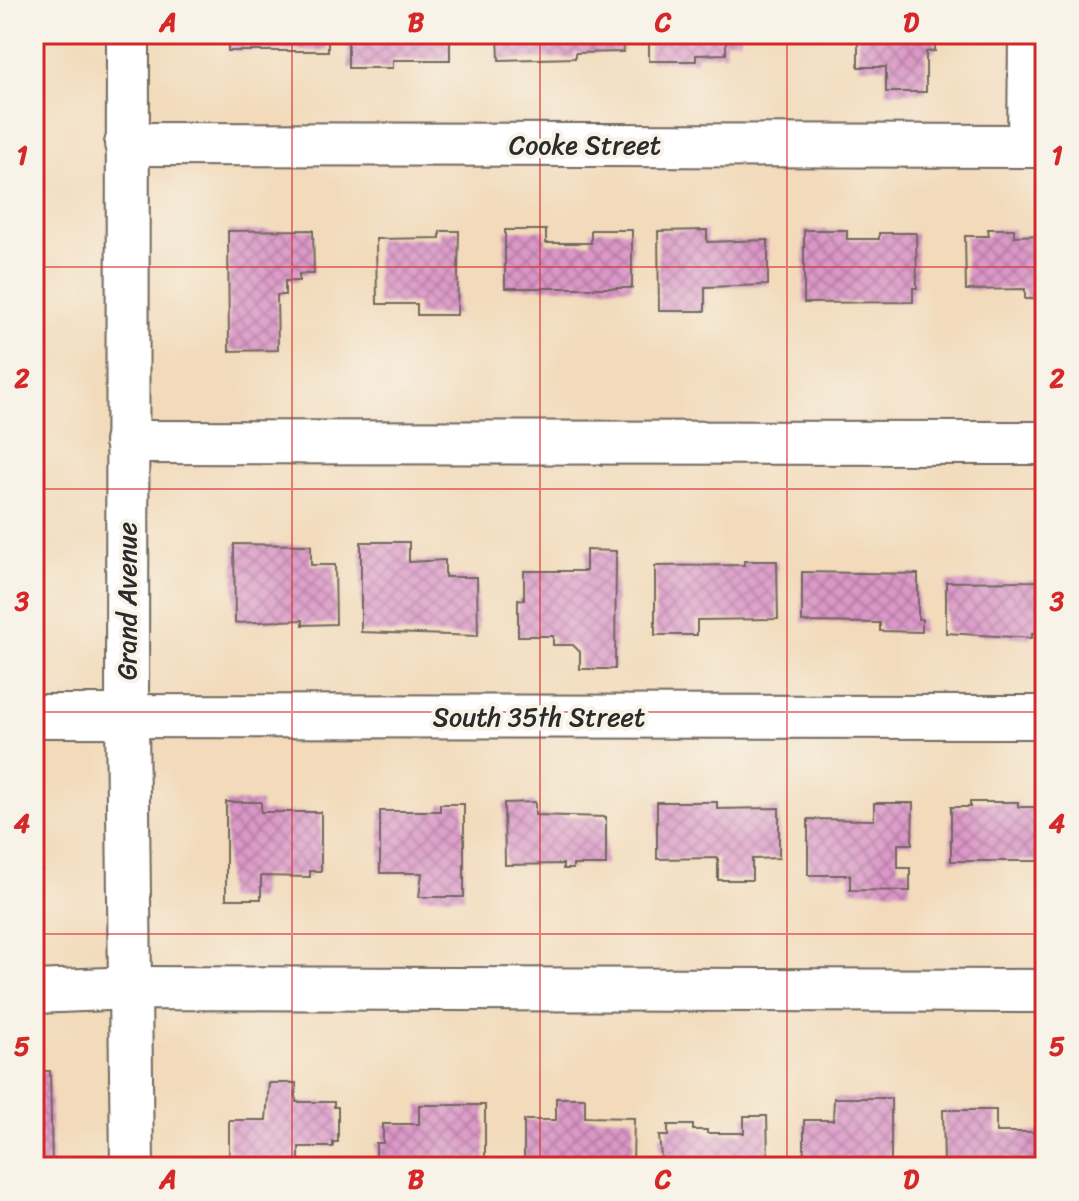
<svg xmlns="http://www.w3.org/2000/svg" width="1079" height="1201" font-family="Sriracha,sans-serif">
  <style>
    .building { fill: url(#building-cross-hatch) }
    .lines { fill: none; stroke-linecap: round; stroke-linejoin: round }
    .minor-casing { stroke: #71685d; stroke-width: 46 }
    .minor { stroke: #fff; stroke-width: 42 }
    .grid { fill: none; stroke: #d62828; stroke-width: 2; stroke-opacity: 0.55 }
    .labels { text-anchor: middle; stroke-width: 8; stroke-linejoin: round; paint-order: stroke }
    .street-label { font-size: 26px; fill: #2b2b2b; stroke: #f7f3e8 }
    .neatline { fill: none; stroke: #d62828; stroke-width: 3 }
    .grid-label { font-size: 26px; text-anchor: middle; font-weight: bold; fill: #d62828 }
  </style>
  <defs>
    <pattern id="building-cross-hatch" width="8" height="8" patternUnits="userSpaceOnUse" patternTransform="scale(2)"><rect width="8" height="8" fill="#db97c7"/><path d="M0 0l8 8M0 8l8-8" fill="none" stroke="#b27ba2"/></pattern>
  </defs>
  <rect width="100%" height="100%" fill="#f7f3e8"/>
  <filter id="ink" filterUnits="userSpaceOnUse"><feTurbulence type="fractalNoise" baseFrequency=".0125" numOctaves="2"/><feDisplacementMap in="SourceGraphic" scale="16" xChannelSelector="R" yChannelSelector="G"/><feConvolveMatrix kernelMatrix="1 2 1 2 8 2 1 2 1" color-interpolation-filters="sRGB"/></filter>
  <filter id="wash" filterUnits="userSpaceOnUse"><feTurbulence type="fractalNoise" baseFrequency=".006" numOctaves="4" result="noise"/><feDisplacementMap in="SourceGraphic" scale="32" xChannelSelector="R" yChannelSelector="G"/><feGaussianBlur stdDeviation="1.8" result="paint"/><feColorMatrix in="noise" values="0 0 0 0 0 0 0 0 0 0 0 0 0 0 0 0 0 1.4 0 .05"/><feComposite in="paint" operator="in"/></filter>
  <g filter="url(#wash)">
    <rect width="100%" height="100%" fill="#f2daba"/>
    <g id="blocks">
      <g class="building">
        <rect x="228" y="34" width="100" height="17"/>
        <path d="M348,34H370V37L450,34V60H393V68H348Z"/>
        <path d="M498,34H623V52L575,53V58L499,60Z"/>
        <path d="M649,34H741V40L726,41V54L696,55V61H649Z"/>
        <path d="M858,34H935V51L926,52V92H886V67H858Z"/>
        <path d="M988,229H1014V236L1045,235V299H1025V289L966,290L965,236H989Z"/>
        <path d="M313,230L314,274H299V281H285V295H277L278,350L229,351L228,231Z"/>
        <path d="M505,230H546V243H591V230H632V288H505Z"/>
        <path d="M707,230V242L768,240V285L705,287V311H659L658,231Z"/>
        <path d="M804,230H847V239H879V233H916L917,288H913V302L804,303Z"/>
        <path d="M440,231H459L457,315H417V304H377L376,239L440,238Z"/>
        <path d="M361,542H409V562L445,560V577H477L478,636L361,632Z"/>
        <path d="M234,544L311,545V565H335L336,624L303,625V620L235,623Z"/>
        <path d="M586,550L616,551L615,669H580V652L573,645H553V636H518V599L524,600V571H586Z"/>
        <path d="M744,561H777L778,619L697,620V635H655V566L744,565Z"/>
        <path d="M1038,567H1045V632L1032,633V638L946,633V582L1038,581Z"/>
        <path d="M802,572L918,574V619H922V632L880,631V623L802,622Z"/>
        <path d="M226,802H261V812H321V871H310V877L261,876V899H226Z"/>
        <path d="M535,802V815L606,817V865H573V869H563V864L505,865L504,803Z"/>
        <path d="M657,802H717V809L779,808V858L752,859V880H718V858L657,859Z"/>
        <path d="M970,802H1018V807H1045V861H951V807H970Z"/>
        <path d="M874,803H913L912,844H898V868H910V891L850,890V875H808V819L874,820Z"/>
        <path d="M440,804H464V897H419L422,873H380V811H440Z"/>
        <path d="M34,808H41L42,871H34Z"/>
        <path d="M34,1071H50L52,1167H34Z"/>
        <path d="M269,1083H296V1102H334V1107H338V1142H333V1147H299V1167H229V1120H266Z"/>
        <path d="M556,1098H585V1117L634,1118L633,1163H607V1167H524V1120H556Z"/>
        <path d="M834,1098H891V1167H804V1120H833Z"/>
        <path d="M419,1105H485V1167H376V1143H383V1124H419Z"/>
        <path d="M943,1110H996V1132H1045V1167H944Z"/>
        <path d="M744,1116H767L768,1157H733V1167H662L659,1136H668V1125H693V1130H707V1133H744Z"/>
      </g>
    </g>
  </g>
  <g filter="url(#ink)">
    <use href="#blocks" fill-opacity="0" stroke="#71685d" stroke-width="2"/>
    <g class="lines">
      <defs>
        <g id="minor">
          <path d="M128,34L127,717L132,1167"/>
          <path d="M126,144L1045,146"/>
          <path d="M1029,146L1030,34"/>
          <path d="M126,442L1045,443"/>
          <path d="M34,716L1045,717"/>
          <path d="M34,992L133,988L1045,991"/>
        </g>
      </defs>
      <use href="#minor" class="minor-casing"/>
      <use href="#minor" class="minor"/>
    </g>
  </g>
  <path class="grid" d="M292,34V1167M540,34V1167M787,34V1167M34,267H1045M34,489H1045M34,712H1045M34,934H1045"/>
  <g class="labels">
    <g class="street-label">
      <text x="585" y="154">Cooke Street</text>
      <text transform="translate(127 601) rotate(-90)" y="9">Grand Avenue</text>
      <text x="539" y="726">South 35th Street</text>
    </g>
  </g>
  <rect width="1079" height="1201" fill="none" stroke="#f7f3e8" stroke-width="88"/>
  <rect x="44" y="44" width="991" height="1113" class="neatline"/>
  <g class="grid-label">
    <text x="168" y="31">A</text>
    <text x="416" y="31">B</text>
    <text x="663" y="31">C</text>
    <text x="911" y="31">D</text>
    <text x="22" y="164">1</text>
    <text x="1057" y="164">1</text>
    <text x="22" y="387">2</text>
    <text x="1057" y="387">2</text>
    <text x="22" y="610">3</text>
    <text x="1057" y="610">3</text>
    <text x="22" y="832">4</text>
    <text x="1057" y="832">4</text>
    <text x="22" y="1055">5</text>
    <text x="1057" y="1055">5</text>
    <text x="168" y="1188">A</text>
    <text x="416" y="1188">B</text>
    <text x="663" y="1188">C</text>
    <text x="911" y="1188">D</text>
  </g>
</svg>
